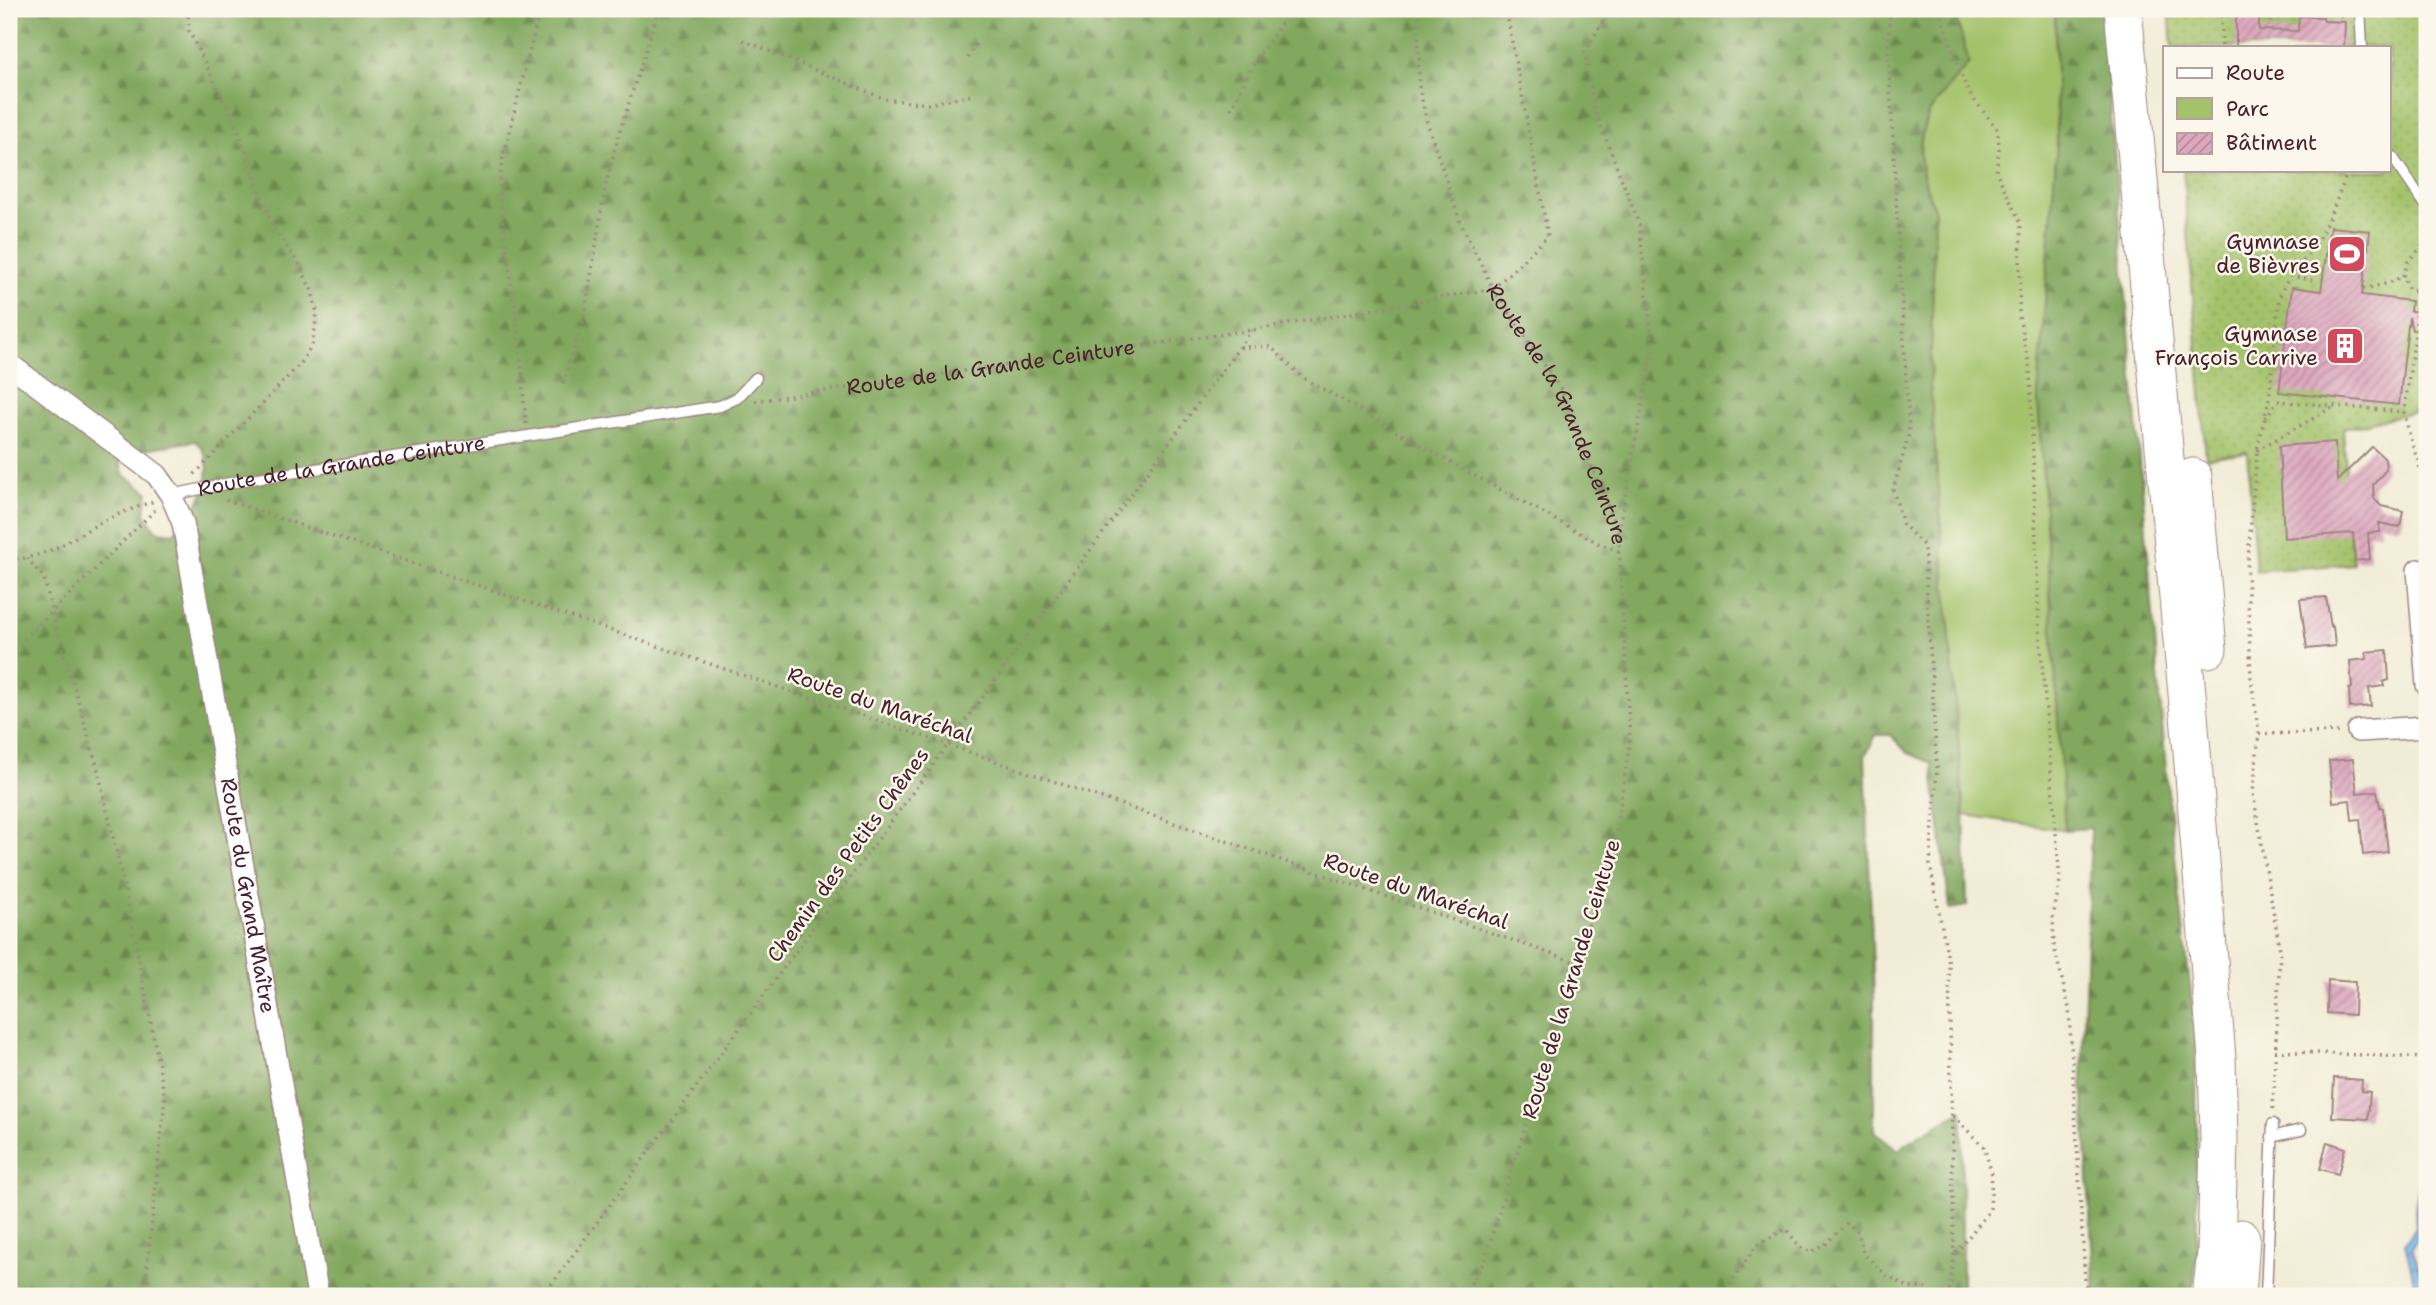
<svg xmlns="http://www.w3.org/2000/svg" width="2436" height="1305" font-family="'Shantell Sans',sans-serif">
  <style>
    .green { fill: #a3c26a; stroke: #76704a; stroke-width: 2 }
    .forest { fill: url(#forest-firs); stroke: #666444; stroke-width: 2; fill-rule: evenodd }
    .garden { fill: url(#garden-dots); stroke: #76704a; stroke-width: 2 }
    .water { fill: url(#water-waves); stroke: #606c8c; stroke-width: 2 }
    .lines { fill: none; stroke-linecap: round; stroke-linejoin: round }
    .stream { stroke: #77b9ec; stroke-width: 6 }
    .building { fill: url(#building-hatch) }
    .service-casing { stroke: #9e8680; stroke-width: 13 }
    .minor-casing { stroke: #9e8680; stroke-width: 24 }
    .trunk-casing { stroke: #9e8680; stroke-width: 39 }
    .path { stroke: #9e8680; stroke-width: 3.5; stroke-dasharray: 2 5; stroke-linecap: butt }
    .service { stroke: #fff; stroke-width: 10 }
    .minor { stroke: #fff; stroke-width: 21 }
    .trunk { stroke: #fff; stroke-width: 37 }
    .labels { text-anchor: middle; stroke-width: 5; stroke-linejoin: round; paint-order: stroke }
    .poi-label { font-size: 21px; fill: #4a1f2b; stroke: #fbf7ec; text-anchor: end }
    .street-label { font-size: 21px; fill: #4a1f2b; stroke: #fbf7ec }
  </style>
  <defs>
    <pattern id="forest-firs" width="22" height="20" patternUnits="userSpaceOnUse" patternTransform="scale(1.75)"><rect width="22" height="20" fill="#82a85e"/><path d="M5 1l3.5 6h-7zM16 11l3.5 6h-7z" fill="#6c884e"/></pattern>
    <pattern id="garden-dots" width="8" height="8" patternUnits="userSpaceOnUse" patternTransform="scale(1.75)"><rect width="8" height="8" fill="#a3c26a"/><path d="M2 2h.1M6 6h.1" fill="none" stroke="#8ea65c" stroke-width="1.8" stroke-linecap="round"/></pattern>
    <pattern id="water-waves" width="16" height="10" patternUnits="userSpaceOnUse" patternTransform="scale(1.75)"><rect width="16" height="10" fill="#77b9ec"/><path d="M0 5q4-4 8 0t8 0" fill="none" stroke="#6496bf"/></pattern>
    <pattern id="building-hatch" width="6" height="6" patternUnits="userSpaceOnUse" patternTransform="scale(1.75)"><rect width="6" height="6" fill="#dda8be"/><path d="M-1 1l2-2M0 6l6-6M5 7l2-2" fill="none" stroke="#b5889b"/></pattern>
  </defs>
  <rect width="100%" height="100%" fill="#fbf7ec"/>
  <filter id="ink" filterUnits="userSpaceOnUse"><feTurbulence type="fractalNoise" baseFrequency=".0143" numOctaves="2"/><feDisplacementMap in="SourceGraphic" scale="14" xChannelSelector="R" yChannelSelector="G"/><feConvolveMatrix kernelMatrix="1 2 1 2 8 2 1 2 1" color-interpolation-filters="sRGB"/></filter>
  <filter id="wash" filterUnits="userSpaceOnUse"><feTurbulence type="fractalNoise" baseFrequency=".00686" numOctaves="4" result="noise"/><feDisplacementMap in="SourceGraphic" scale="28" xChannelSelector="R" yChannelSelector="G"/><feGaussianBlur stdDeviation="1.57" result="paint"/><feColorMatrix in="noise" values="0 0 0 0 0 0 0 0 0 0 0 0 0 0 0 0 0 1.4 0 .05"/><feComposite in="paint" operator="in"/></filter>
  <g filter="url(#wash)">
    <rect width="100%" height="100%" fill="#f1ecd5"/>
    <path class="green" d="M1954,9H2055L2057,143L2038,398L2065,830L1964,815L1930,386L1935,211C1922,179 1913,148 1928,115C1935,101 1958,77 1968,63Z"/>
    <g class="forest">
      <path d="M9,9H1954L1969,63C1958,77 1935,101 1928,115C1913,148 1922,179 1935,211L1930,386L1964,815L1967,906L1950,909L1932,763L1908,753L1890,735H1876L1865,756L1874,997V1131L1898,1150L1919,1135L1962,1111V1296H9ZM195,441C198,444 204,449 205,454C215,480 194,518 173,533L155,530L145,512L148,492L123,474L120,462L145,449Z"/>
      <path d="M2055,9H2102L2169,805L2196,1037L2197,1256L2192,1296H2095L2082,1078L2091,828L2065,830L2038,398L2057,143Z"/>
    </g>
    <path class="garden" d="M2169,9H2427V412L2409,413L2343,429L2353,564L2256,571L2247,452L2206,458L2183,170H2389V47H2172Z"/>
    <path class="water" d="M2427,1119V1177L2423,1206L2424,1223L2412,1247L2424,1286L2420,1296H2412L2415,1285L2405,1243L2416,1226L2415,1208L2426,1145Z"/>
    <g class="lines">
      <path class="stream" d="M2427,402L2424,412L2427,434"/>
    </g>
    <g id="blocks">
      <g class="building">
        <path d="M2236,9H2259V30L2298,31L2299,16L2323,17L2324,21L2345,22L2344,47H2236Z"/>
        <path d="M2330,227L2370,231L2362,295L2411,301L2410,311L2427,312V331L2412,330L2409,317L2399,405L2279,392L2292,287L2321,291Z"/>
        <path d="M2335,442L2337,481L2372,447L2385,459L2386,470L2373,485L2374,498L2381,506L2403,511L2400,527L2379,523L2380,532L2368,533L2370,559L2355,561L2353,533L2284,538L2279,446Z"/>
        <path d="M2326,597L2331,627H2333L2335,646L2307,649L2300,599Z"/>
        <path d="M2387,650L2389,680L2383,682L2384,686L2369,688L2371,706L2350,708L2349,689L2352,688L2350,661L2367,659L2366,652Z"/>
        <path d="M2353,759L2357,793L2377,791L2380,807L2383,808L2388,852L2363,855L2360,819L2352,820L2350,800L2333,802L2329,761Z"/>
        <path d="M2328,980L2355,982L2354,1015L2327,1013Z"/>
        <path d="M2334,1078L2362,1080L2361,1091L2370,1092L2368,1119L2332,1117Z"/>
        <path d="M2327,1142L2345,1148L2338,1174L2320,1169Z"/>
      </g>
    </g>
  </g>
  <g filter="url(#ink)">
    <use href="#blocks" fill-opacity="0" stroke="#9e8680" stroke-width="2"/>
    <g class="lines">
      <defs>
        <g id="service">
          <path d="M2360,9L2362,47"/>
          <path d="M2389,152L2427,207"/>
          <path id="s3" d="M171,495L245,480L720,406L737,398L756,378"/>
          <path d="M2272,1137L2301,1130"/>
          <path d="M2266,1296L2273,1124"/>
        </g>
        <g id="minor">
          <path id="s4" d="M9,364L157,475L171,495L183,523L318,1296"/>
          <path d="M2418,570L2427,685"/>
          <path d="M2358,731L2427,727"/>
        </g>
        <g id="trunk">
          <path d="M2123,9L2189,715L2217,1058L2219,1140L2216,1253L2211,1296"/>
          <path d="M2193,477L2208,649"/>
          <path d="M2237,1296L2241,1238"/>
        </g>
      </defs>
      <use href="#service" class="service-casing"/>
      <use href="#minor" class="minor-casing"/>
      <use href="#trunk" class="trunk-casing"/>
      <g class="path">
        <path d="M188,9L189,31L237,127L274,229L299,264L312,291L317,313L313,343L301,363L194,475"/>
        <path id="s1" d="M1418,9L1419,86L1426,119L1459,219L1493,289L1560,388L1618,531L1630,740L1612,859L1575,962L1484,1262L1463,1296"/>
        <path d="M1610,9L1585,52L1594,108L1639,224L1653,348L1619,529"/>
        <path d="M1890,9L1888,47L1909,434L1893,490L1903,524L1924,546L1937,769L1930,865L1949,964L1954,1256L1949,1296"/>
        <path d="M1940,9L1946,31L1968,92L1998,130L1999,149L1996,171L2021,224L2019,317L2030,369L2039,626L2060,881L2053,917L2054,947L2069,1008L2086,1296"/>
        <path d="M2221,9L2222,47"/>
        <path d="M2320,9L2345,17"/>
        <path d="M2270,22L2273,9"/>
        <path d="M743,40L885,99L928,104L973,95"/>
        <path d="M968,58L977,41"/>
        <path d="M1231,109L1254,63L1281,24L1284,9"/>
        <path d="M2427,240L2408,262L2403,276L2409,290H2416V329L2404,412L2411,441L2427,488"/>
        <path d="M2290,276L2312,280"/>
        <path d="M1493,289L1548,236L1506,9"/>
        <path d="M2363,289L2389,283L2403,276"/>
        <path d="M2416,290L2427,292"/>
        <path d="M1240,347H1271L1302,377L1443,458L1598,543L1619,551"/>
        <path d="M563,383L584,319L605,188L618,137L659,9"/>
        <path id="s2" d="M755,401L1252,330L1493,289"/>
        <path d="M2266,418L2277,401L2404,412"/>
        <path d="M526,424L519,338L500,202V179L503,157L540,9"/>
        <path d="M2257,450L2333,407"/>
        <path d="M226,500L949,745L1575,962"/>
        <path d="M27,558L44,578L52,612L97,766L129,907L165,1098L144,1296"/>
        <path d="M9,560C55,556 69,538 108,519C122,512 138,507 154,501"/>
        <path d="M9,654L157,508"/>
        <path d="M2259,734L2341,732"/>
        <path d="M2275,1051L2427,1058"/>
        <path d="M2273,1109L2280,950L2253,793L2259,734L2251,678L2247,571L2257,450L2269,400L2279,299C2285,279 2297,270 2309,254C2326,229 2338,198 2348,170"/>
        <path d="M1953,1116L1984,1147L1992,1174L1990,1210L1955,1254"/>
        <path d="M543,1296L1252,330"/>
        <path d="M1721,1296L1757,1245L1786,1229L1800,1247L1811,1252L1824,1246L1847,1223L1858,1232L1863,1253L1885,1274L1909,1288H1927L1933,1296"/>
      </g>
      <use href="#service" class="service"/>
      <use href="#minor" class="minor"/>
      <use href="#trunk" class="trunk"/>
    </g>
  </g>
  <defs>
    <symbol id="stadium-square" viewBox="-11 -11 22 22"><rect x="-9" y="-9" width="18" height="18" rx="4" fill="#d1495b" stroke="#fbf7ec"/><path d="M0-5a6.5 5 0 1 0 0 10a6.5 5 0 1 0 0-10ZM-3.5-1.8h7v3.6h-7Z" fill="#fff"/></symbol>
    <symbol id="building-square" viewBox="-11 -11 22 22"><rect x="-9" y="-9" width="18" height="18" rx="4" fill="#d1495b" stroke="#fbf7ec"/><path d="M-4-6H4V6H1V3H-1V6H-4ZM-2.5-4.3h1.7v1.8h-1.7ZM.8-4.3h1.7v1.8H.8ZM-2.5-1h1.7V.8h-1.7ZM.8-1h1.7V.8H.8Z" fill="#fff"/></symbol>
  </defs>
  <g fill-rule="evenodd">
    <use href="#stadium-square" x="2325" y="232" width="44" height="44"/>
    <use href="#building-square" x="2323" y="324" width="44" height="44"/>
  </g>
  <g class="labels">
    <g class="poi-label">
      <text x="2320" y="249">Gymnase<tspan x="2320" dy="24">de Bièvres</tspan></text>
      <text x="2318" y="341">Gymnase<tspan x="2318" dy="24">François Carrive</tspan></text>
    </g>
    <g class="street-label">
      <text dy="7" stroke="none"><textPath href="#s2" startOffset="238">Route de la Grande Ceinture</textPath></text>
      <text dy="7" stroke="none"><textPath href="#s1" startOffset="436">Route de la Grande Ceinture</textPath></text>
      <text dy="7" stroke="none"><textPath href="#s3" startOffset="173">Route de la Grande Ceinture</textPath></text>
      <text transform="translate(880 705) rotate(19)" y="7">Route du Maréchal</text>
      <text transform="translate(848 855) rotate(-54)" y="7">Chemin des Petits Chênes</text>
      <text transform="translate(1416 891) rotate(19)" y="7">Route du Maréchal</text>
      <text dy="7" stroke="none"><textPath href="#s4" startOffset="618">Route du Grand Maître</textPath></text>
      <text transform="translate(1571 979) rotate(-73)" y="7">Route de la Grande Ceinture</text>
    </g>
  </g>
  <rect width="2436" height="1305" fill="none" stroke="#fbf7ec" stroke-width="35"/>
  <rect x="2163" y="46" width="228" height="126" fill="#fbf7ec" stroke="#b4a19f" stroke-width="2"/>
  <rect x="2177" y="68" width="35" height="10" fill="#ffffff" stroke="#b4a19f" stroke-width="2"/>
  <text x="2226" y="80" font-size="21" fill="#4a1f2b">Route</text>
  <rect x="2177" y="98" width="35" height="21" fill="#a3c26a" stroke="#b4a19f" stroke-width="2"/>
  <text x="2226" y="116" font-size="21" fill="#4a1f2b">Parc</text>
  <rect x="2177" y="133" width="35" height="21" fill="url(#building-hatch)" stroke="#b4a19f" stroke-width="2"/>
  <text x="2226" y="150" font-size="21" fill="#4a1f2b">Bâtiment</text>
</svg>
